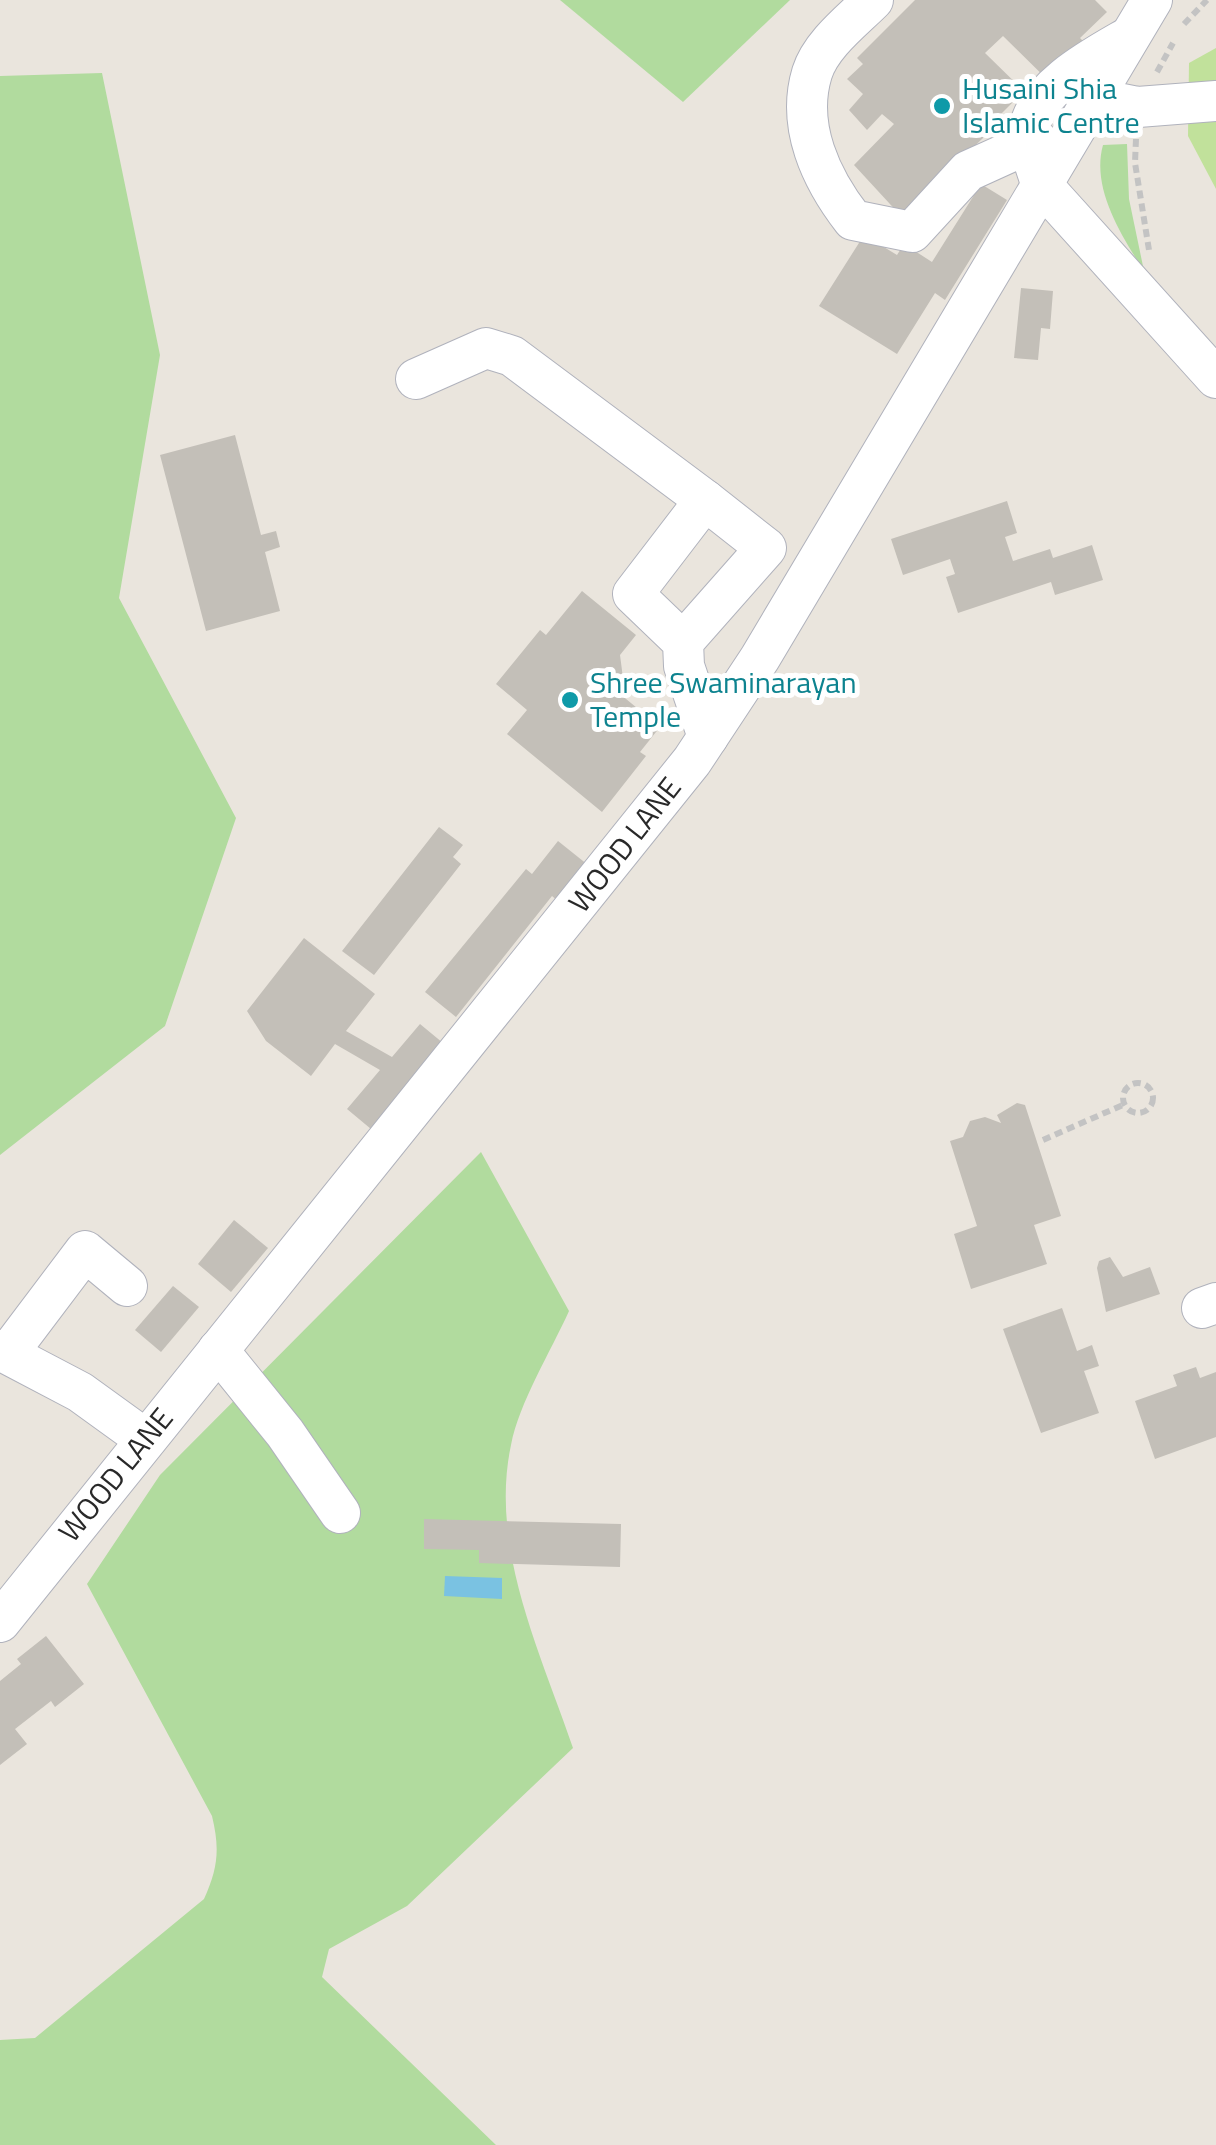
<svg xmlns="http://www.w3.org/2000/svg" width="1216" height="2145" font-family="'Titillium Web',sans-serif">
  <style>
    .green { fill: #b1db9e }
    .pitch { fill: #c1e19b }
    .water { fill: #7ac2e2 }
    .building { fill: #c3bfb8 }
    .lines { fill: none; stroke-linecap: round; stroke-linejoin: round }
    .minor-casing { stroke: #b0b2bc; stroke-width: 42 }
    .path { stroke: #c3c3c3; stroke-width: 6; stroke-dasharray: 8 5; stroke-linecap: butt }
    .minor { stroke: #fff; stroke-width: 40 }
    .culture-dot { fill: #0f9aa8; stroke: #fff; stroke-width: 4 }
    .labels { text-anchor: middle; stroke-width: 10; stroke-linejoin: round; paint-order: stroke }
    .culture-label { font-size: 30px; fill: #0d838f; stroke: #fff; text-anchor: start }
    .street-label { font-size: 30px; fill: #292929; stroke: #fff }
  </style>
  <rect width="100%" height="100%" fill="#eae5dd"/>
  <g class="green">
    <path d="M560,0H790L683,102Z"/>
    <path d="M102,73L160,355L119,598L236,818L165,1026L0,1155V76Z"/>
    <path d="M1127,144L1129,199L1144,271C1121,235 1091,188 1103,145Z"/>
    <path d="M481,1152L569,1311C551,1351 519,1403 511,1445C489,1548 541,1653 573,1748L407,1906L329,1949L322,1977L496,2145H0V2040L35,2038L204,1899C218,1868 220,1849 212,1816L87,1584L160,1475Z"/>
  </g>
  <path class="pitch" d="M1216,48V189L1188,136L1189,63Z"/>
  <path class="water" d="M445,1576L502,1578V1599L444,1596Z"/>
  <g class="building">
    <path d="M915,0H1095L1107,12L1080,38L1085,43L1067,99L1003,36L985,53L1024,91L1000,115L1003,119L901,216L854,165L894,124L882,114L867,130L849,110L863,94L847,79L863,64L857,58Z"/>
    <path d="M981,184L1007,200L945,300L935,293L897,354L819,306L864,235L897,255L904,244L932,262Z"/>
    <path d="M1021,288L1053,291L1050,329L1041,328L1038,360L1014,358Z"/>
    <path d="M235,435L261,535L276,531L280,547L265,552L280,611L206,631L160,455Z"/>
    <path d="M1007,501L1017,533L1005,537L1013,561L1050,549L1053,558L1092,545L1103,580L1055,595L1051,582L958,613L946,577L955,574L950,559L903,575L891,539Z"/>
    <path d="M582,591L636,635L620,655L623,678L614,689L660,727L640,752L646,756L602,812L507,734L527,710L496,684L540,630L546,635Z"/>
    <path d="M439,827L463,845L453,857L461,864L374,975L342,951Z"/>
    <path d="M558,841L588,865L559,902L552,896L456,1017L425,992L526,869L532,874Z"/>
    <path d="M304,938L375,994L346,1031L392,1057L420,1024L443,1043L371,1129L347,1109L380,1070L335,1044L311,1076L266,1041L247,1011Z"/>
    <path d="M1017,1103L1025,1105L1061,1216L1034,1225L1047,1264L971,1289L954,1234L977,1226L950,1141L963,1137L970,1121L985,1117L1001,1123L997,1115Z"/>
    <path d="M234,1220L268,1248L231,1292L198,1264Z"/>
    <path d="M1110,1257L1123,1277L1150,1267L1160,1294L1106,1312L1097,1268L1099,1261Z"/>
    <path d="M173,1286L199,1307L161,1352L135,1330Z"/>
    <path d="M1062,1308L1077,1351L1092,1345L1099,1366L1084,1371L1099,1413L1041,1433L1003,1329Z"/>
    <path d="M1196,1367L1200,1378L1216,1372V1437L1155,1459L1135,1401L1177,1386L1173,1375Z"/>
    <path d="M424,1519L621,1524L620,1567L479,1563V1550L424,1549Z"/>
    <path d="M46,1636L84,1684L55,1707L51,1701L15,1729L27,1744L0,1765V1681L21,1664L17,1659Z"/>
  </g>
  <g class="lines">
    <defs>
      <g id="minor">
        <path d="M873,0C853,20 821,44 812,73C796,126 821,179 853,220L912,232L968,171L1030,143"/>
        <path d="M1127,38C1094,57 1037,87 1029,129C1026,146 1037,168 1041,184L1216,378"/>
        <path d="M1093,98L1138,107L1216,101"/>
        <path d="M416,379L486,348L512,356L705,500"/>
        <path d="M683,642L766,548L705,500L633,594L683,642L684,666L708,737"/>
        <path d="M1202,1308L1216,1303"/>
        <path d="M0,1350L80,1392L145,1439"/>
        <path d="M218,1350L285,1433L340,1513"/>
        <path d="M8,1353L85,1251L127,1286"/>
        <path d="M0,1622L692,761L760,658L1152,0"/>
      </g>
    </defs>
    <use href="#minor" class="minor-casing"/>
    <g class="path">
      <path d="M1184,24L1207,0"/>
      <path d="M1157,72L1173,43"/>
      <path d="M1136,139L1135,163L1149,250"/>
      <circle cx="1138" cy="1098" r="15"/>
      <path d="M1043,1140L1125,1104"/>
    </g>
    <use href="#minor" class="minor"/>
  </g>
  <g class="culture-dot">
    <circle cx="942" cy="106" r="10"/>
    <circle cx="570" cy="700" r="10"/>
  </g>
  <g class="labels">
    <g class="culture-label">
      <text x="962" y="99">Husaini Shia<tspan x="962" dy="34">Islamic Centre</tspan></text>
      <text x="590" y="693">Shree Swaminarayan<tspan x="590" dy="34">Temple</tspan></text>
    </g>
    <g class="street-label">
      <text transform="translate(625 845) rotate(-52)" y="10">WOOD LANE</text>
      <text transform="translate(116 1475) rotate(-51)" y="10">WOOD LANE</text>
    </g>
  </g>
</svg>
